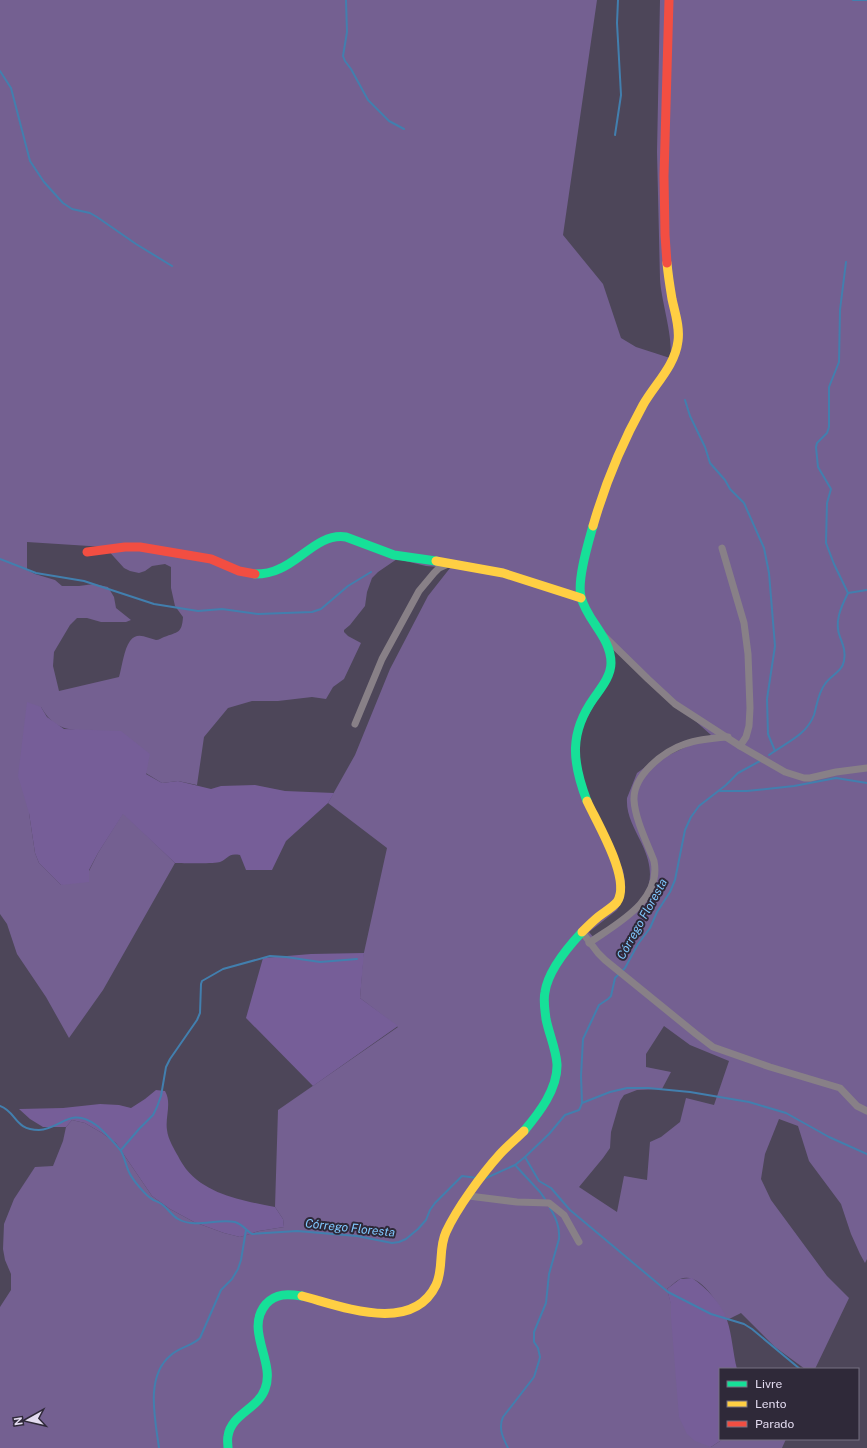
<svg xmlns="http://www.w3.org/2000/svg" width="867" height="1448" font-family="'Public Sans',sans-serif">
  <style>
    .green { fill: #746091; fill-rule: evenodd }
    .forest { fill: #765e98 }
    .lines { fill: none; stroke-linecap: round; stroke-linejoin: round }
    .stream { stroke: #427fae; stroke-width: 2 }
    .street { stroke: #888087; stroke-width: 7 }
    .fast { stroke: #16e098; stroke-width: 9 }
    .slow { stroke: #ffcf43; stroke-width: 9 }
    .jam { stroke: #f24e42; stroke-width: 9 }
    .labels { text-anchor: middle; stroke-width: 4; stroke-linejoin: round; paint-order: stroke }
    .water-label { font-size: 12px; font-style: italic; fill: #81c9ff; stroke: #2f2939 }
  </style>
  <rect width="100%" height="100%" fill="#4d4659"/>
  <path class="green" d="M0,0H597L563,235L603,284L621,338L636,347L670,358C674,338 661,301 660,279L657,152L660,0H867V1259L865,1263L860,1254L851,1234L841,1204L809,1161L798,1126L779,1119L765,1154L761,1179L771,1200L827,1276L849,1298L815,1369H805L775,1347L741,1313L727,1320C719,1306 701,1271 680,1279C676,1281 671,1286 667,1289L711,1447L723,1439H786L782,1448H0V1307L11,1290V1274L5,1260L3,1249L4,1224L14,1199L35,1167L53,1166L63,1141L66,1127L72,1120L85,1123L102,1133L116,1143L152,1196L170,1209L194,1222L224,1233L240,1237L259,1231L284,1227L283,1219L275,1207L278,1110L398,1027L360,998L363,957L387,848L328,803L355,755L390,669L428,596L450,568L426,566L397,559L378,572L372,578L367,592L365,606L350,625L344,630V632L348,636L361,643L344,679L333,687L326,699L312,697L278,701H252L228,708L204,737L197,785L178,781L162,783L75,730C58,728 50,722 41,707L29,813L35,853L39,863L61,885L89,871L98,853L123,813L175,863L103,990L69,1038L46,997L17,954L7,924L0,914ZM27,542L105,547L124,568L130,571L139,573L145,571L152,566L165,564L171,567V588L175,606L183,617C182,633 178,632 164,637C161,638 159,640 156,640C147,638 137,631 130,641C124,649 122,667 119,677L59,691L53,666L54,652L70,625L77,618H87L101,622H126L131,620L116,608L114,597L108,587L94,584L79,586H62L55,580L35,574L27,570ZM612,646L711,735L648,765L637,773L627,798C626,815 634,827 641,842C667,895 632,910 594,938L589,932L617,910L624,898L625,882L623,870L608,838L583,791L576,737L610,677ZM664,1026L690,1045L729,1061L714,1105L686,1098L680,1122L661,1137L650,1142L647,1180L624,1176L617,1212L579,1187L603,1158L610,1148L611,1132L620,1101L624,1095L637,1090L662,1089L671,1072L646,1067V1054Z"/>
  <g class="forest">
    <path d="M27,702L41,707L47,717L64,729L121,731L150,754L146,774L162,783L178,781L211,789L221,786L255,785L285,791L334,793L328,803L286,841L272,870H246L240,855C227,853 230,858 220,862C216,864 182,863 175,863L123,814L98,853L89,870V882L61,885L39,863L35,853L29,813L18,776Z"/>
    <path d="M364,953L360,998L398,1026L313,1086L246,1018L263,958L311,954Z"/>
    <path d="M156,1090L165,1091C172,1103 165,1117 167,1130C168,1139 174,1149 178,1156C180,1160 183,1165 186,1169C207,1195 244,1201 275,1207L283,1219L284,1227L259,1231L240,1237L224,1233L194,1222L170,1209L152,1196L116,1143L102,1133L85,1123L72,1120L66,1127H43L30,1119L19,1109L63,1108L100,1104L119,1105L131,1108L145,1099Z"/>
    <path d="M692,1278C707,1288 721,1303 727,1320C732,1334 733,1354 737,1369H720V1439H723L711,1447L695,1441L687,1434L679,1417L671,1317V1305L667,1289L680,1279Z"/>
  </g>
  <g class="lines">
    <g class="stream">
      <path d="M346,0L347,32L343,56L345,61L351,69L368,100L389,121L404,129"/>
      <path d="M853,0H867"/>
      <path d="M0,71L11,88L30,161L44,182L63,203L72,209L90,213L97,217L136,244L172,266"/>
      <path d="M615,135L621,95L617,23L618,0"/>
      <path d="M846,262L840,310L839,362L829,387V427L827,433L817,443L816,447L818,467L831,489L827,503L826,543L834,564L848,593"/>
      <path d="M685,400L690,416L705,447L710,463L725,480L730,489L744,503L764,548L769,573L775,646L767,699L768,734L775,751"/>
      <path d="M0,559L36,573L84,581L154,604L198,611L222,609L258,614L312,612L321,609L348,586L371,572"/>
      <path d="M848,593L867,590"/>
      <path d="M769,755C785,743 806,736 814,715C817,705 818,693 825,684C831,675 842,672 844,661C846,652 843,645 840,637C834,622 841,607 848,593"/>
      <path d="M720,791H747L794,786L836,778L867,783"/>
      <path d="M582,1103L610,1092L627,1088H648L690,1092L749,1102L786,1113L829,1137L867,1154"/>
      <path d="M0,1106C17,1112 14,1130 39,1130C61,1129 70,1106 96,1125C101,1128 118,1147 121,1151C125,1158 126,1167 130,1174C133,1180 146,1196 152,1199C154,1201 157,1201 160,1203C167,1207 171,1215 178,1219C196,1229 216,1218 235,1222C242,1224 246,1230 252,1234L297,1231L357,1236L392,1243L399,1242L406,1239L418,1229L426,1220L430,1210L435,1203L462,1176L477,1178"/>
      <path d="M121,1150L139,1129L153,1115L157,1107L161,1096L166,1067L170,1059L197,1020L200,1013L201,984L202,981L223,969L270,956L286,957L320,962L357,959"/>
      <path d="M525,1157L539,1181L551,1188L570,1210L668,1292L711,1314L744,1324L752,1329L800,1369"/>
      <path d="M515,1165L540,1192L545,1199"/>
      <path d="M486,1178L515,1165L525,1157L549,1134L565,1115L579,1110L580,1108L582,1103L581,1076L583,1039L599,1005L608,999L611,996L615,978L625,968L638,944L650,928L657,912L670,892L675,880L685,830L691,817L699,806L726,785L738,773L760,761"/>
      <path d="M159,1448C155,1418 145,1376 171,1355C180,1347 192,1346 200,1338L221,1290L232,1279L238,1269L241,1260L246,1230"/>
      <path d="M508,1448C503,1438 498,1428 503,1417L534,1377L539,1361L540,1357L538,1348L534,1342V1332L546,1303L549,1274L559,1239C560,1227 556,1218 550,1208"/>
    </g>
    <g class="street">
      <path d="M722,548L744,623L748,654L750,708L749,726L746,737L740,746"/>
      <path d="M604,636L648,679L675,704L740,746L785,772L804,778H810L836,772L867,768"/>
      <path d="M355,724L382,659L419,591L434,573L439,568L450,563"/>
      <path d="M582,932L598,953L605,960L696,1034L713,1047L770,1067L840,1088L857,1106L867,1111"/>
      <path d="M589,943C616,924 662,901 654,861C647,843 635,819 634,800C633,775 664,751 685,744C699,739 714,738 728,737"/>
      <path d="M469,1196L517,1202L549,1203L564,1215L579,1242"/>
    </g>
    <g class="fast">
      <path d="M255,574C263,574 271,573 279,569C302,560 319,533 346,537L394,555L436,561"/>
      <path d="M587,801C572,762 569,733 594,698C601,688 611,676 611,663C611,637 587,621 581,597C577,580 588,544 593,526"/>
      <path d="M524,1131C539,1113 558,1089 557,1064C556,1049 549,1034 546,1019C545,1010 543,1001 545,992C548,971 568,947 582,932"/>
      <path d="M228,1448C228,1444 227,1440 228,1436C231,1414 258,1409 265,1389C276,1362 244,1330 266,1304C276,1293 288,1294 302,1296"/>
    </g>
    <g class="slow">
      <path d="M593,526C605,484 622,443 643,405C655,384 675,366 678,341C680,327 675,313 672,299C670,287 668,275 667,263"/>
      <path d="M436,561L503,573L581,598"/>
      <path d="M582,932C587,927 592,922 598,917C604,912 612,908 617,902C632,880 597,823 587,801"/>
      <path d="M302,1296C341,1306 412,1335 436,1285C444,1268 438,1249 446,1232C457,1208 482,1174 500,1154C507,1146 516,1139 524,1131"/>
    </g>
    <g class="jam">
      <path d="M667,263L665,235L664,176L669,0"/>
      <path d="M87,552L125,547H140L211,559L239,571L255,574"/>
    </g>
  </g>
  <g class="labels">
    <g class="water-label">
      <text transform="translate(642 919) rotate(-61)" y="4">Córrego Floresta</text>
      <text transform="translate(350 1228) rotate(6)" y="4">Córrego Floresta</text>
    </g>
  </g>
  <rect x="719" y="1368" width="140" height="72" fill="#2f2939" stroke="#777082"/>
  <rect x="727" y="1381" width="20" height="6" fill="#16e098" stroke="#777082"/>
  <text x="755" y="1388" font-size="12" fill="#e3dbf0">Livre</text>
  <rect x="727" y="1401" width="20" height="6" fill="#ffcf43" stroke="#777082"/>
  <text x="755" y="1408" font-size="12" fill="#e3dbf0">Lento</text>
  <rect x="727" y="1421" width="20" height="6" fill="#f24e42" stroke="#777082"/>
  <text x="755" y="1428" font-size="12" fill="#e3dbf0">Parado</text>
  <g transform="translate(28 1420) rotate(262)" stroke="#2f2939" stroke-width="3" paint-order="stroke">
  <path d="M0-3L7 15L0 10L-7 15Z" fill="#e3dbf0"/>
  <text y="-6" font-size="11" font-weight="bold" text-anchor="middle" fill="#e3dbf0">N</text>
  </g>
</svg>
